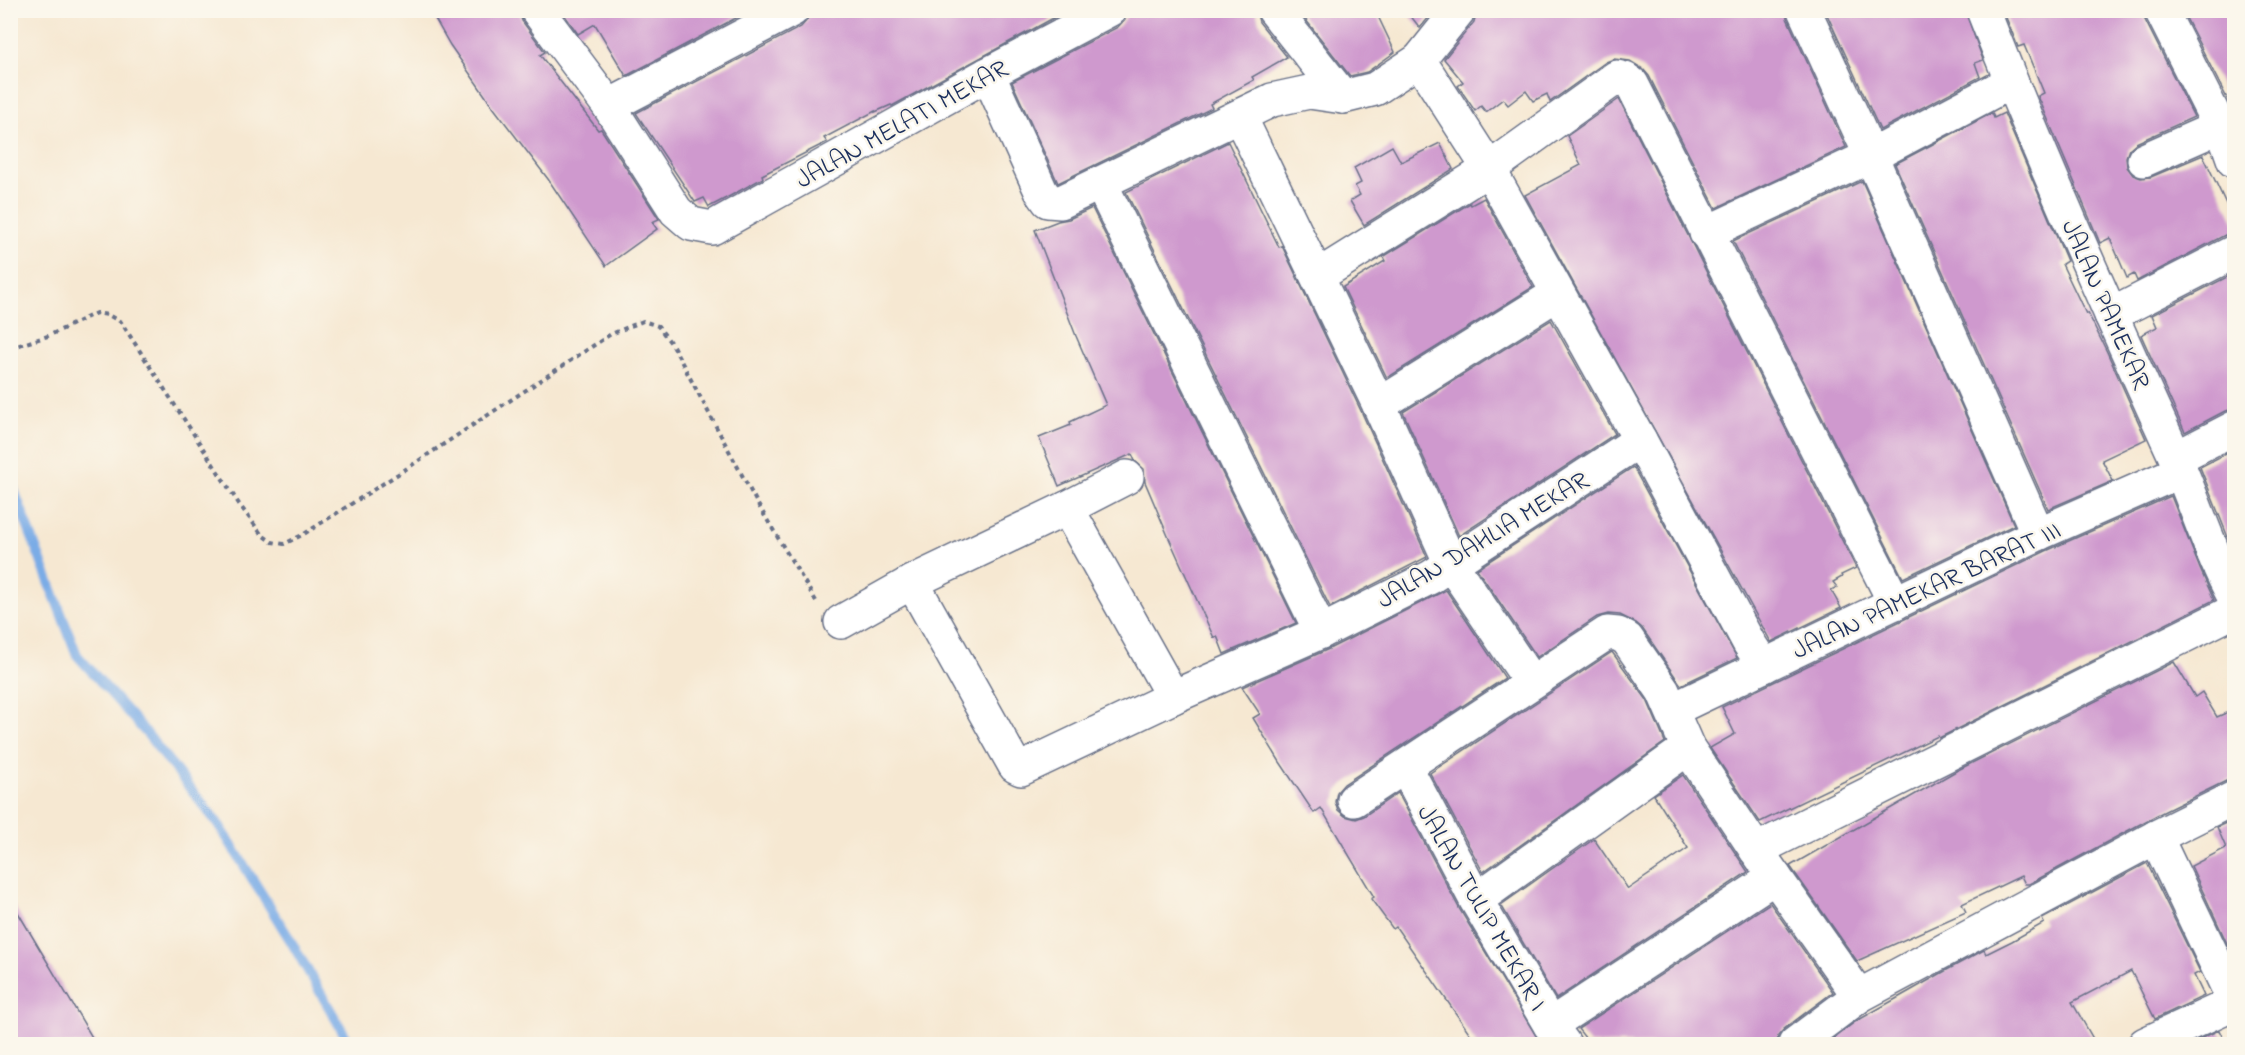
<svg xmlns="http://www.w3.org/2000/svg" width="2245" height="1055" font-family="'Indie Flower',sans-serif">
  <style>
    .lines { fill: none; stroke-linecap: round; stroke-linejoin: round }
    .stream { stroke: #7aace6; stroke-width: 10 }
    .building { fill: #cf99ce }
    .minor-casing { stroke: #687087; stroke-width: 36 }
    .path { stroke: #687087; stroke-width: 4; stroke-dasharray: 4.5 4.5; stroke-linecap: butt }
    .minor { stroke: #fff; stroke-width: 33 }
    .labels { text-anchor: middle; stroke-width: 5; stroke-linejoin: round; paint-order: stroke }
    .street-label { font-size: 26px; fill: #1b2f5e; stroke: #fbf7ec }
  </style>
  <rect width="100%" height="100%" fill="#fbf7ec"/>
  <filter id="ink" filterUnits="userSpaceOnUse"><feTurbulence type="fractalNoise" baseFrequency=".0167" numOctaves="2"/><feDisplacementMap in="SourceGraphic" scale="12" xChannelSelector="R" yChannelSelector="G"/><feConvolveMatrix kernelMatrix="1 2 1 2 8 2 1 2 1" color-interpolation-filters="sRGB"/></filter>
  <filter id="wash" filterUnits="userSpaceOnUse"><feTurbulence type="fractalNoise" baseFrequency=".008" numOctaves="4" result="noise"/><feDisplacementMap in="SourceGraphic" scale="24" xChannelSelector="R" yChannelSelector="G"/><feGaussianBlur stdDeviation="1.35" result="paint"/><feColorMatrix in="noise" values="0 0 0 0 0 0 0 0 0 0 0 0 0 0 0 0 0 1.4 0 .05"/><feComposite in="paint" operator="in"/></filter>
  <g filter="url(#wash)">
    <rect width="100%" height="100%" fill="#f6e8d2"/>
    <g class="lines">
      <path class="stream" d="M10,480L77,655L148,735L219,825L289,938L350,1044"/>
    </g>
    <g id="blocks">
      <g class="building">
        <path d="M430,10H519L522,21L545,52L540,55L598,130L601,129L659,219L652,222L657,229L606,266L548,179L493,107L450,45Z"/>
        <path d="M561,10H751L626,76L595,24L578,34Z"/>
        <path d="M819,10H1068L892,106L891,105L875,112V111L824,138L827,142L762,175L763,178L730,196L709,207L704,198L695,202L636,113L801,27L807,20L809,15Z"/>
        <path d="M1128,10H1256L1259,22L1287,57L1252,77L1254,80L1210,104L1212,108L1058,183L1012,82L1118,27L1125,19Z"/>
        <path d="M1298,10H1375L1395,52L1367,72L1350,76Z"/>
        <path d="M1406,10H1435L1420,28Z"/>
        <path d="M1477,10H1786L1787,18L1846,147L1716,208L1649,76L1643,69L1630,61L1614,59L1606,62L1550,102L1547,94L1533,101L1526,91L1508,105L1503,99L1486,112L1481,106L1475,111L1458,86L1463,82L1444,59L1474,22Z"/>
        <path d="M1825,10H1965L1983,60L1975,63L1980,77L1880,130Z"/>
        <path d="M2003,10H2143L2144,18L2194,117L2136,143L2129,149L2126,157L2127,167L2133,175L2141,178L2151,177L2203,155L2235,223V233L2225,235L2137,281L2134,274L2127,278L2110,238L2100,243L2038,96L2044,93L2024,45L2018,47Z"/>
        <path d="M2182,10H2235V114Z"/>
        <path d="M1619,99L1856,568L1841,575L1842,577L1833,582L1837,587L1831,590L1841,608L1771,642L1525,195L1581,165L1567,136Z"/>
        <path d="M1992,113L1994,118L2004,113L2067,261L2062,264L2086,314L2088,313L2107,352L2146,439L2102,460L2113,481L2048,509L1895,164Z"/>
        <path d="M1228,142L1279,247L1282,246L1362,413L1427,557L1330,607L1126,192Z"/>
        <path d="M1440,143L1453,169L1364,225L1350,201L1360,195L1355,186L1361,183L1354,168L1392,146L1401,162Z"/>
        <path d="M1862,181L2014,525L1903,578L1733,241Z"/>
        <path d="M1484,198L1533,287L1387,378L1343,287L1385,261L1383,257L1470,203L1471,205Z"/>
        <path d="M1092,208L1296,623L1224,654L1217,636L1214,638L1168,536L1145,482L1144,469L1135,461L1132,454L1059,486L1039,438L1071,425L1070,422L1106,405L1076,336L1035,230L1058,221L1069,219Z"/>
        <path d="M2235,273V409L2225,411L2185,432L2141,335L2157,327L2152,315Z"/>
        <path d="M1551,320L1615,434L1459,536L1403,412Z"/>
        <path d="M2235,449V555L2200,467Z"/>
        <path d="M1633,467L1737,658L1681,685L1642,628L1636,623L1620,615L1608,614L1597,617L1537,657L1477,569Z"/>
        <path d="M2171,496L2200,569L2214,600L1939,738L1938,736L1760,822L1710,748L1735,734L1722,707L2046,551Z"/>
        <path d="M1446,590L1505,678L1344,784L1337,792L1335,802L1338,810L1345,816L1356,819L1364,816L1398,793L1460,910L1541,1044H1477L1396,927L1393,929L1371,899L1374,897L1321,808L1314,813L1280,762L1253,718L1260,714L1242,687L1329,649Z"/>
        <path d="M1612,652L1647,700L1665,742L1483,872L1430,773Z"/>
        <path d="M2174,662L2195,697L2202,692L2217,717L2235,709V779L2226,781L2157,815L2029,884H2025L2021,876L1962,904L1966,912L1857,961L1790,866L1956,771Z"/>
        <path d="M1683,775L1748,872L1556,999L1501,905L1594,839L1628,889L1688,848L1654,795Z"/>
        <path d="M2235,819V953L2232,954L2191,866L2226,848L2217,827Z"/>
        <path d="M2147,863L2200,972L2194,975L2204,996L2155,1019L2131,971L2072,1002L2096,1044H1826L1855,1022L1947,970L1984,950L1986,954L2012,941L2044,923L2042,919Z"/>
        <path d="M10,899L96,1044H10Z"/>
        <path d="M1770,903L1833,992L1784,1029L1778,1036L1777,1044H1590L1578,1029Z"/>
        <path d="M2219,1030L2226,1044H2189Z"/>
      </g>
    </g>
  </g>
  <g filter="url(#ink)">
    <use href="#blocks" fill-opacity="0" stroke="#687087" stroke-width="1.5"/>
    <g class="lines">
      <defs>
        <g id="minor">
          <path d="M537,10L609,106L676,211L691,224L712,228L988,74L1109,10"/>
          <path d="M1274,10L1343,97"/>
          <path d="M1459,10L1419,60L1489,169L1640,440L1749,643L1764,666"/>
          <path d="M1804,10L1871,156L2011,82"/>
          <path d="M1983,10C2041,159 2106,305 2172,450C2194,498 2209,551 2234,597"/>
          <path d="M2161,10L2227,141L2234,161"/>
          <path d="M988,74L1041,191L1048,201L1061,202L1272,100L1309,92L1343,97L1375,89L1419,60"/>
          <path d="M609,106L792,10"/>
          <path d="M1240,117L1379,405L1451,564L1531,682"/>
          <path d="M2144,160L2219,127"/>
          <path d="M1101,184L1321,632"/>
          <path d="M1706,233L1871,156L2038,534"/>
          <path d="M1318,276L1489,169L1617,77L1625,79L1632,84L1895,603"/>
          <path d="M2111,315L2234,252"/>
          <path d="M1379,405L1557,294"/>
          <path d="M2176,458L2234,428"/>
          <path d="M1127,477L1067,508L912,582L1015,766L1021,769L1173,697L1321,632L1431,577L1640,440"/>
          <path d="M1067,508L1173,697"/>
          <path d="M841,622L912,582"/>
          <path d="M1672,710L2038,534L2181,471"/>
          <path d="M1406,768L1476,900L1550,1025L1564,1044"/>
          <path d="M1354,800L1607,633L1618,634L1627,639L1663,691L1688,748L1756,850L1859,996"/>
          <path d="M2156,837L2234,1001"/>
          <path d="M1756,850L2234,611"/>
          <path d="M1476,900L1688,748"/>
          <path d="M1550,1025L1775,877"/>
          <path d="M1795,1044L1859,996L2156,837L2234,798"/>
          <path d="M2145,1044L2234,1003"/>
        </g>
      </defs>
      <use href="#minor" class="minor-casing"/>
      <path class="path" d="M10,348L48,336L96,313L108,315L121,322L239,504L262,535L272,542L284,544L304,534L406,469L611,334L643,321L658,326L673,346L757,503L816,601"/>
      <use href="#minor" class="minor"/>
    </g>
  </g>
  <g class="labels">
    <g class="street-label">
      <text transform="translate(901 123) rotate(-29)" y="9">JALAN MELATI MEKAR</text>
      <text transform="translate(2107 304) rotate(66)" y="9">JALAN PAMEKAR</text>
      <text transform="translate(1482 539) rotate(-31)" y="9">JALAN DAHLIA MEKAR</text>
      <text transform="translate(1926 589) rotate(-25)" y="9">JALAN PAMEKAR BARAT III</text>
      <text transform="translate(1483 907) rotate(60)" y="9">JALAN TULIP MEKAR I</text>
    </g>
  </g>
  <rect width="2245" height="1055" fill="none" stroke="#fbf7ec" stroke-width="36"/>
</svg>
